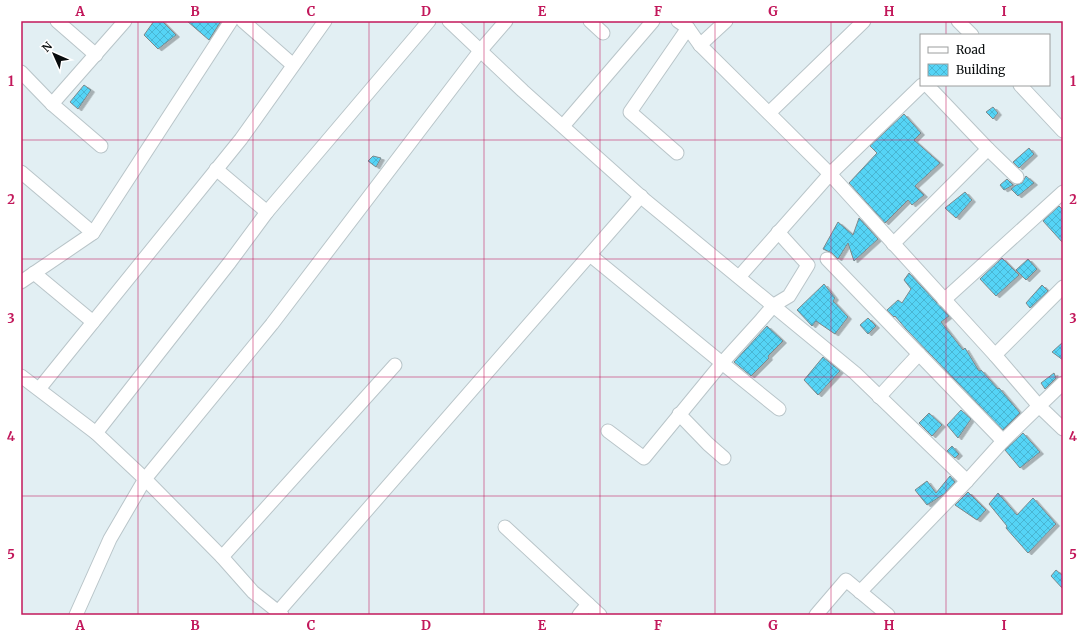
<svg xmlns="http://www.w3.org/2000/svg" width="1084" height="636" font-family="Merriweather,serif">
  <style>
    .building { fill: url(#building-cross-hatch); stroke: #7c888b; filter: url(#shadow) }
    .lines { fill: none; stroke-linecap: round; stroke-linejoin: round }
    .minor-casing { stroke: #b9c5c9; stroke-width: 15 }
    .minor { stroke: #fff; stroke-width: 13 }
    .grid { fill: none; stroke: #c2185b; stroke-width: 1; stroke-opacity: 0.55 }
    .neatline { fill: none; stroke: #c2185b; stroke-width: 1.5 }
    .grid-label { font-size: 13px; text-anchor: middle; font-weight: bold; fill: #c2185b }
  </style>
  <defs>
    <pattern id="building-cross-hatch" width="8" height="8" patternUnits="userSpaceOnUse"><rect width="8" height="8" fill="#55d4f6"/><path d="M0 0l8 8M0 8l8-8" fill="none" stroke="#49b5d2"/></pattern>
    <filter id="shadow"><feDropShadow dx="3.5" dy="2" stdDeviation="0" flood-color="#0004"/></filter>
  </defs>
  <rect width="100%" height="100%" fill="#e2eff3"/>
  <g class="building">
    <path d="M154,21H162L176,35L158,49L144,35Z"/>
    <path d="M187,21H221L209,40Z"/>
    <path d="M84,85L91,90L78,109L70,102Z"/>
    <path d="M993,107L998,113L993,119L986,112Z"/>
    <path d="M904,114L921,133L914,140L940,163L915,186L924,195L912,205L908,200L885,223L849,183L877,153L870,146Z"/>
    <path d="M1029,148L1034,154L1019,168L1013,162Z"/>
    <path d="M373,156L381,158L376,167L368,161Z"/>
    <path d="M1026,176L1034,183L1018,196L1011,189L1016,185L1022,183Z"/>
    <path d="M1007,179L1013,185L1004,190L1000,185Z"/>
    <path d="M965,192L972,200L956,218L945,208Z"/>
    <path d="M1059,206L1063,210V243L1043,221Z"/>
    <path d="M859,218L878,239L854,261L848,243L838,259L832,253L823,249L838,222L853,235Z"/>
    <path d="M1002,258L1019,275L996,296L980,279Z"/>
    <path d="M1028,259L1037,269L1026,280L1016,270Z"/>
    <path d="M909,273L949,316L941,322L963,350L965,348L979,371L981,370L998,389L999,388L1020,413L1003,430L906,329L895,316L894,317L887,310L898,300L902,303L911,289L904,280Z"/>
    <path d="M824,284L835,298L833,301L848,317L835,334L816,321L812,326L797,310Z"/>
    <path d="M1042,285L1048,291L1030,308L1026,303Z"/>
    <path d="M868,318L876,326L868,334L860,325Z"/>
    <path d="M767,326L783,341L768,356L769,358L751,376L734,362Z"/>
    <path d="M1063,342V360L1052,352Z"/>
    <path d="M823,357L840,371L818,395L804,380Z"/>
    <path d="M1054,373L1056,378L1045,389L1041,383Z"/>
    <path d="M961,410L971,419L958,438L947,425Z"/>
    <path d="M929,413L942,425L932,436L919,423Z"/>
    <path d="M1023,433L1040,452L1020,468L1005,450Z"/>
    <path d="M952,446L959,454L955,458L947,451Z"/>
    <path d="M950,476L955,482L944,494L927,505L915,490L927,481L936,493Z"/>
    <path d="M968,492L986,510L977,520L955,505Z"/>
    <path d="M998,493L1017,515L1033,498L1056,524L1028,553L1006,528L1007,526L989,504Z"/>
    <path d="M1056,570L1063,576V589L1051,576Z"/>
  </g>
  <g class="lines">
    <defs>
      <g id="minor">
        <path d="M57,21L96,55"/>
        <path d="M243,21L293,65"/>
        <path d="M449,21L523,91L646,201L855,373L967,481L1003,441L1039,406L995,355L830,174L700,45L688,28L678,21"/>
        <path d="M590,21L603,33"/>
        <path d="M958,21L972,35"/>
        <path d="M700,45L726,21"/>
        <path d="M21,72L52,104L101,146"/>
        <path d="M1020,85L1063,131"/>
        <path d="M52,104L125,21"/>
        <path d="M769,113L864,21"/>
        <path d="M563,126L653,21"/>
        <path d="M988,149L1017,177"/>
        <path d="M677,153L630,112L688,28"/>
        <path d="M216,169L267,212"/>
        <path d="M21,172L93,233"/>
        <path d="M893,244L988,149L927,85"/>
        <path d="M590,255L722,363L779,409"/>
        <path d="M827,259L1003,441"/>
        <path d="M34,273L93,322"/>
        <path d="M739,277L830,174L922,85"/>
        <path d="M21,282L93,233L231,21"/>
        <path d="M944,300L1063,192"/>
        <path d="M995,355L1063,287"/>
        <path d="M21,376L96,433L145,479L222,557L253,592L282,615"/>
        <path d="M1063,383L1039,406L1063,429"/>
        <path d="M39,389L241,139L325,21"/>
        <path d="M879,397L919,354"/>
        <path d="M679,414L708,444L724,458"/>
        <path d="M608,431L644,458L722,363L761,320L774,305L789,296L808,265L778,232"/>
        <path d="M96,433L230,262L267,212L429,21"/>
        <path d="M505,527L600,615"/>
        <path d="M222,557L395,365"/>
        <path d="M860,592L967,481"/>
        <path d="M278,612L641,196"/>
        <path d="M76,615L110,539L145,479L272,324L480,51L506,21"/>
        <path d="M579,615L588,604"/>
        <path d="M816,615L846,580L888,615"/>
      </g>
    </defs>
    <use href="#minor" class="minor-casing"/>
    <use href="#minor" class="minor"/>
  </g>
  <path class="grid" d="M138,21V615M253,21V615M369,21V615M484,21V615M600,21V615M715,21V615M831,21V615M946,21V35M946,85V615M21,140H1063M21,259H1063M21,377H1063M21,496H1063"/>
  <rect width="1084" height="636" fill="none" stroke="#ffffff" stroke-width="44"/>
  <rect x="920" y="34" width="130" height="52" fill="#ffffff" stroke="#9c9e9e"/>
  <rect x="928" y="47" width="20" height="6" fill="#ffffff" stroke="#9c9e9e"/>
  <text x="956" y="54" font-size="12" fill="#080c0d">Road</text>
  <rect x="928" y="64" width="20" height="12" fill="url(#building-cross-hatch)" stroke="#9c9e9e"/>
  <text x="956" y="74" font-size="12" fill="#080c0d">Building</text>
  <g transform="translate(54 54) rotate(315)" stroke="#ffffff" stroke-width="3" paint-order="stroke">
  <path d="M0-3L7 15L0 10L-7 15Z" fill="#080c0d"/>
  <text y="-6" font-size="11" font-weight="bold" text-anchor="middle" fill="#080c0d">N</text>
  </g>
  <rect x="22" y="22" width="1040" height="592" class="neatline"/>
  <g class="grid-label">
    <text x="80" y="16">A</text>
    <text x="195" y="16">B</text>
    <text x="311" y="16">C</text>
    <text x="426" y="16">D</text>
    <text x="542" y="16">E</text>
    <text x="658" y="16">F</text>
    <text x="773" y="16">G</text>
    <text x="889" y="16">H</text>
    <text x="1004" y="16">I</text>
    <text x="11" y="86">1</text>
    <text x="1073" y="86">1</text>
    <text x="11" y="204">2</text>
    <text x="1073" y="204">2</text>
    <text x="11" y="323">3</text>
    <text x="1073" y="323">3</text>
    <text x="11" y="441">4</text>
    <text x="1073" y="441">4</text>
    <text x="11" y="559">5</text>
    <text x="1073" y="559">5</text>
    <text x="80" y="630">A</text>
    <text x="195" y="630">B</text>
    <text x="311" y="630">C</text>
    <text x="426" y="630">D</text>
    <text x="542" y="630">E</text>
    <text x="658" y="630">F</text>
    <text x="773" y="630">G</text>
    <text x="889" y="630">H</text>
    <text x="1004" y="630">I</text>
  </g>
</svg>
